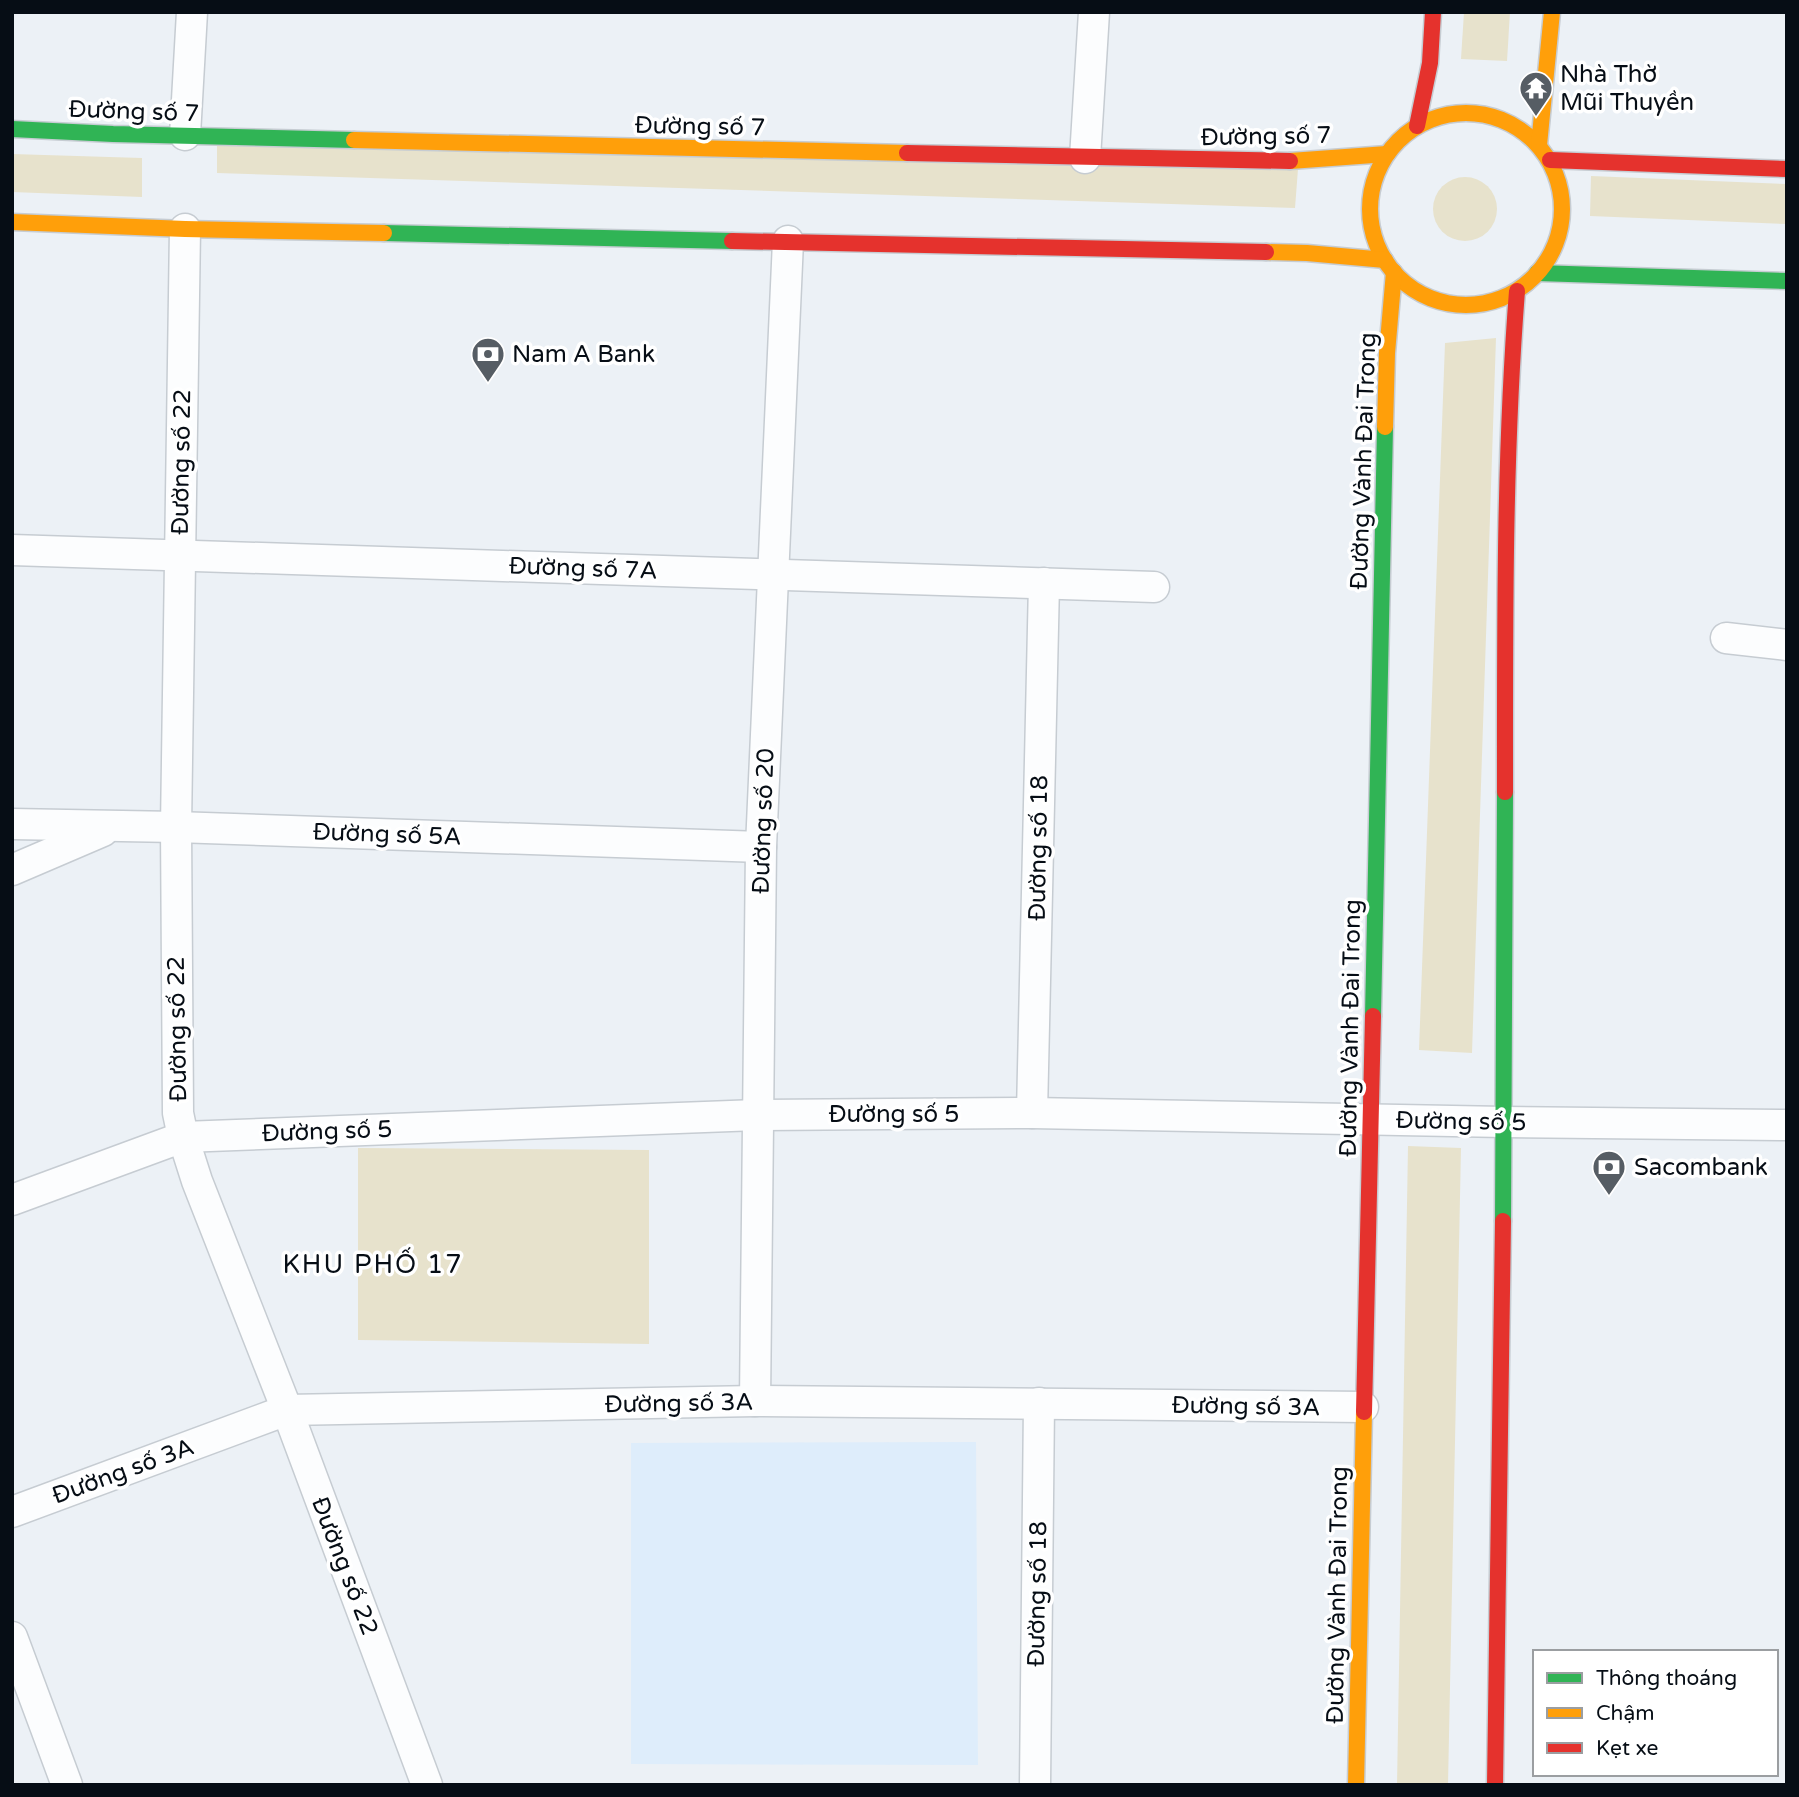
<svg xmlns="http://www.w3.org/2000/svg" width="1799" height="1797" font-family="'Varela Round',sans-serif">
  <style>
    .built { fill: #deedfb }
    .green { fill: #e7e2cc }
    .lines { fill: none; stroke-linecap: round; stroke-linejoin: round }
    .street-casing { stroke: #c6ccd2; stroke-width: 33 }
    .fast-casing { stroke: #c6ccd2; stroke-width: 19 }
    .slow-casing { stroke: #c6ccd2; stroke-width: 19 }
    .jam-casing { stroke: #c6ccd2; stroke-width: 19 }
    .street { stroke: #fcfdfe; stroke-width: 30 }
    .fast { stroke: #30b455; stroke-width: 16 }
    .slow { stroke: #ff9f0a; stroke-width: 16 }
    .jam { stroke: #e5322d; stroke-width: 16 }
    .labels { text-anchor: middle; stroke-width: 7; stroke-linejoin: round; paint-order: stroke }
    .poi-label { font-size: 24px; fill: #060d15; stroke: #fff; text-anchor: start }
    .street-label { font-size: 24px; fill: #060d15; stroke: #fff }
    .neighbourhood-label { font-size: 26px; letter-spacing: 2px; fill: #060d15; stroke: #fff }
  </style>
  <rect width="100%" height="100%" fill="#ecf1f6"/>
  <path class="built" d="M976,1442L978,1765L631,1764V1443Z"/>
  <g class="green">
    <path d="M1464,12H1510L1507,61L1461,59Z"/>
    <path d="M217,141L1298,169L1295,208L217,173Z"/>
    <path d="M12,154L142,158V197L12,192Z"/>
    <path d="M1591,176L1787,184V224L1590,216Z"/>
    <circle cx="1465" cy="209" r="32"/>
    <path d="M1496,338L1472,1053L1419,1050L1445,343Z"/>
    <path d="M1408,1146L1461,1148L1448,1785H1397Z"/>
    <path d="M358,1148L649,1150V1344L358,1340Z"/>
  </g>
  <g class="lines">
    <defs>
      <g id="street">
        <path d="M185,135L192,12"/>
        <path d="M1085,158L1094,12"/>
        <path d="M185,229L176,827L178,1113L183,1137L197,1181L287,1410L427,1785"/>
        <path d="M12,550L1154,587"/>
        <path d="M1726,638L1787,645"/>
        <path d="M12,824L176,827L761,847"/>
        <path d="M12,870L103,831"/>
        <path d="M1032,1113L1044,583"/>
        <path d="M12,1200L183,1137L757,1115L1032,1113L1504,1122L1787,1125"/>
        <path d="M755,1401L761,847L788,241"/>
        <path d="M12,1512L287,1410L755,1401L1363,1407"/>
        <path d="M12,1637L67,1785"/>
        <path d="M1035,1785L1039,1403"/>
      </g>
      <g id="fast">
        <path d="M12,129L113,134L354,140"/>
        <path d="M384,233L732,241"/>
        <path d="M1537,273L1787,281"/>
        <path d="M1373,1016L1385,427"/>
        <path d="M1503,1221L1505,792"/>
      </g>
      <g id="slow">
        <circle cx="1466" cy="209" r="96"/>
        <path d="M354,140L907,153"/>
        <path d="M1539,145L1552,12"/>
        <path d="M1290,161L1387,154"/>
        <path d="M12,222L185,229L384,233"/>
        <path d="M1266,252L1307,253L1385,260"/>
        <path d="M1385,427L1387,353L1394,272"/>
        <path d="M1356,1785L1364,1412"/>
      </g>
      <g id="jam">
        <path d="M1417,126L1430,63L1433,12"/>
        <path d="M907,153L1290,161"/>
        <path d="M1550,160L1787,169"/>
        <path d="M732,241L1266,252"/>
        <path d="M1505,792C1505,625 1504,457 1517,291"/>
        <path d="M1364,1412L1373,1016"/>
        <path d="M1495,1785L1503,1221"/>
      </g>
    </defs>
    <use href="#street" class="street-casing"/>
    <use href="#fast" class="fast-casing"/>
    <use href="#slow" class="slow-casing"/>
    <use href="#jam" class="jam-casing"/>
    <use href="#street" class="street"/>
    <use href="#fast" class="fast"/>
    <use href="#slow" class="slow"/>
    <use href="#jam" class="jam"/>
  </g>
  <defs>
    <symbol id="temple-pin" viewBox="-11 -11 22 30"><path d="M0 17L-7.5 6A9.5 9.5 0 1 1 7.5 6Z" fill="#565d64" stroke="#fff"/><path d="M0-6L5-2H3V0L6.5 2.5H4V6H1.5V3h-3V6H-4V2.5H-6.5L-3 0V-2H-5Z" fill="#fff"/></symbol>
    <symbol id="bank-pin" viewBox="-11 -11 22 30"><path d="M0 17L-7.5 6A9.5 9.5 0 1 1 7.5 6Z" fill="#565d64" stroke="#fff"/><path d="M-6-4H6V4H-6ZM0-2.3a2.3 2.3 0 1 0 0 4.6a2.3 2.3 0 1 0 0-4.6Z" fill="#fff"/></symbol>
  </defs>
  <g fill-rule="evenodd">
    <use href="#temple-pin" x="1517" y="69" width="38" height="52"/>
    <use href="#bank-pin" x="469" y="335" width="38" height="52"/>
    <use href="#bank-pin" x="1590" y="1148" width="38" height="52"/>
  </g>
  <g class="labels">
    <g class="poi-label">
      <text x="1560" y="82">Nhà Thờ<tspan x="1560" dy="28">Mũi Thuyền</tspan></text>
      <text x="512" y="362">Nam A Bank</text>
      <text x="1634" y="1175">Sacombank</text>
    </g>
    <g class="street-label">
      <text transform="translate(134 111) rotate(2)" y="8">Đường số 7</text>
      <text transform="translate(700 126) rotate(1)" y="8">Đường số 7</text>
      <text transform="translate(1266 136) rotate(-1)" y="8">Đường số 7</text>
      <text transform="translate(1363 461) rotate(-88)" y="8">Đường Vành Đai Trong</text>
      <text transform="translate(181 462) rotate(-89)" y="8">Đường số 22</text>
      <text transform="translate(583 568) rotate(2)" y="8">Đường số 7A</text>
      <text transform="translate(763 821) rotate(-88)" y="8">Đường số 20</text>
      <text transform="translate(387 834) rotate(2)" y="8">Đường số 5A</text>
      <text transform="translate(1038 848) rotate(-89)" y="8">Đường số 18</text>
      <text transform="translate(1350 1028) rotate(-89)" y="8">Đường Vành Đai Trong</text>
      <text transform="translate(177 1029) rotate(-91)" y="8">Đường số 22</text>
      <text x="894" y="1122">Đường số 5</text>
      <text transform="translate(1461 1121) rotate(1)" y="8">Đường số 5</text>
      <text transform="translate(327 1131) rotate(-2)" y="8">Đường số 5</text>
      <text transform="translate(679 1403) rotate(-1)" y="8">Đường số 3A</text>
      <text transform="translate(1246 1406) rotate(1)" y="8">Đường số 3A</text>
      <text transform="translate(123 1471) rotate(-20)" y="8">Đường số 3A</text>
      <text transform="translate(345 1566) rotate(69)" y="8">Đường số 22</text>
      <text transform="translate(1037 1594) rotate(-89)" y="8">Đường số 18</text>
      <text transform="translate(1337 1595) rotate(-89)" y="8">Đường Vành Đai Trong</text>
    </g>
    <g class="neighbourhood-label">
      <text x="373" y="1273">KHU PHỐ 17</text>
    </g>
  </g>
  <rect width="1799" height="1797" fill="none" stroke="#060d15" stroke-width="28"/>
  <rect x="1533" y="1650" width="245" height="126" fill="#ffffff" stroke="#9b9ea1" stroke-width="2"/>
  <rect x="1547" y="1673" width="35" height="10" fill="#30b455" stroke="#9b9ea1" stroke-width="2"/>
  <text x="1596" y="1685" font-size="21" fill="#060d15">Thông thoáng</text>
  <rect x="1547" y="1708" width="35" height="10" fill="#ff9f0a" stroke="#9b9ea1" stroke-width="2"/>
  <text x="1596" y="1720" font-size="21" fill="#060d15">Chậm</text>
  <rect x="1547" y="1743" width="35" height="10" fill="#e5322d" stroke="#9b9ea1" stroke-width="2"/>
  <text x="1596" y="1755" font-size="21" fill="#060d15">Kẹt xe</text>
</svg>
